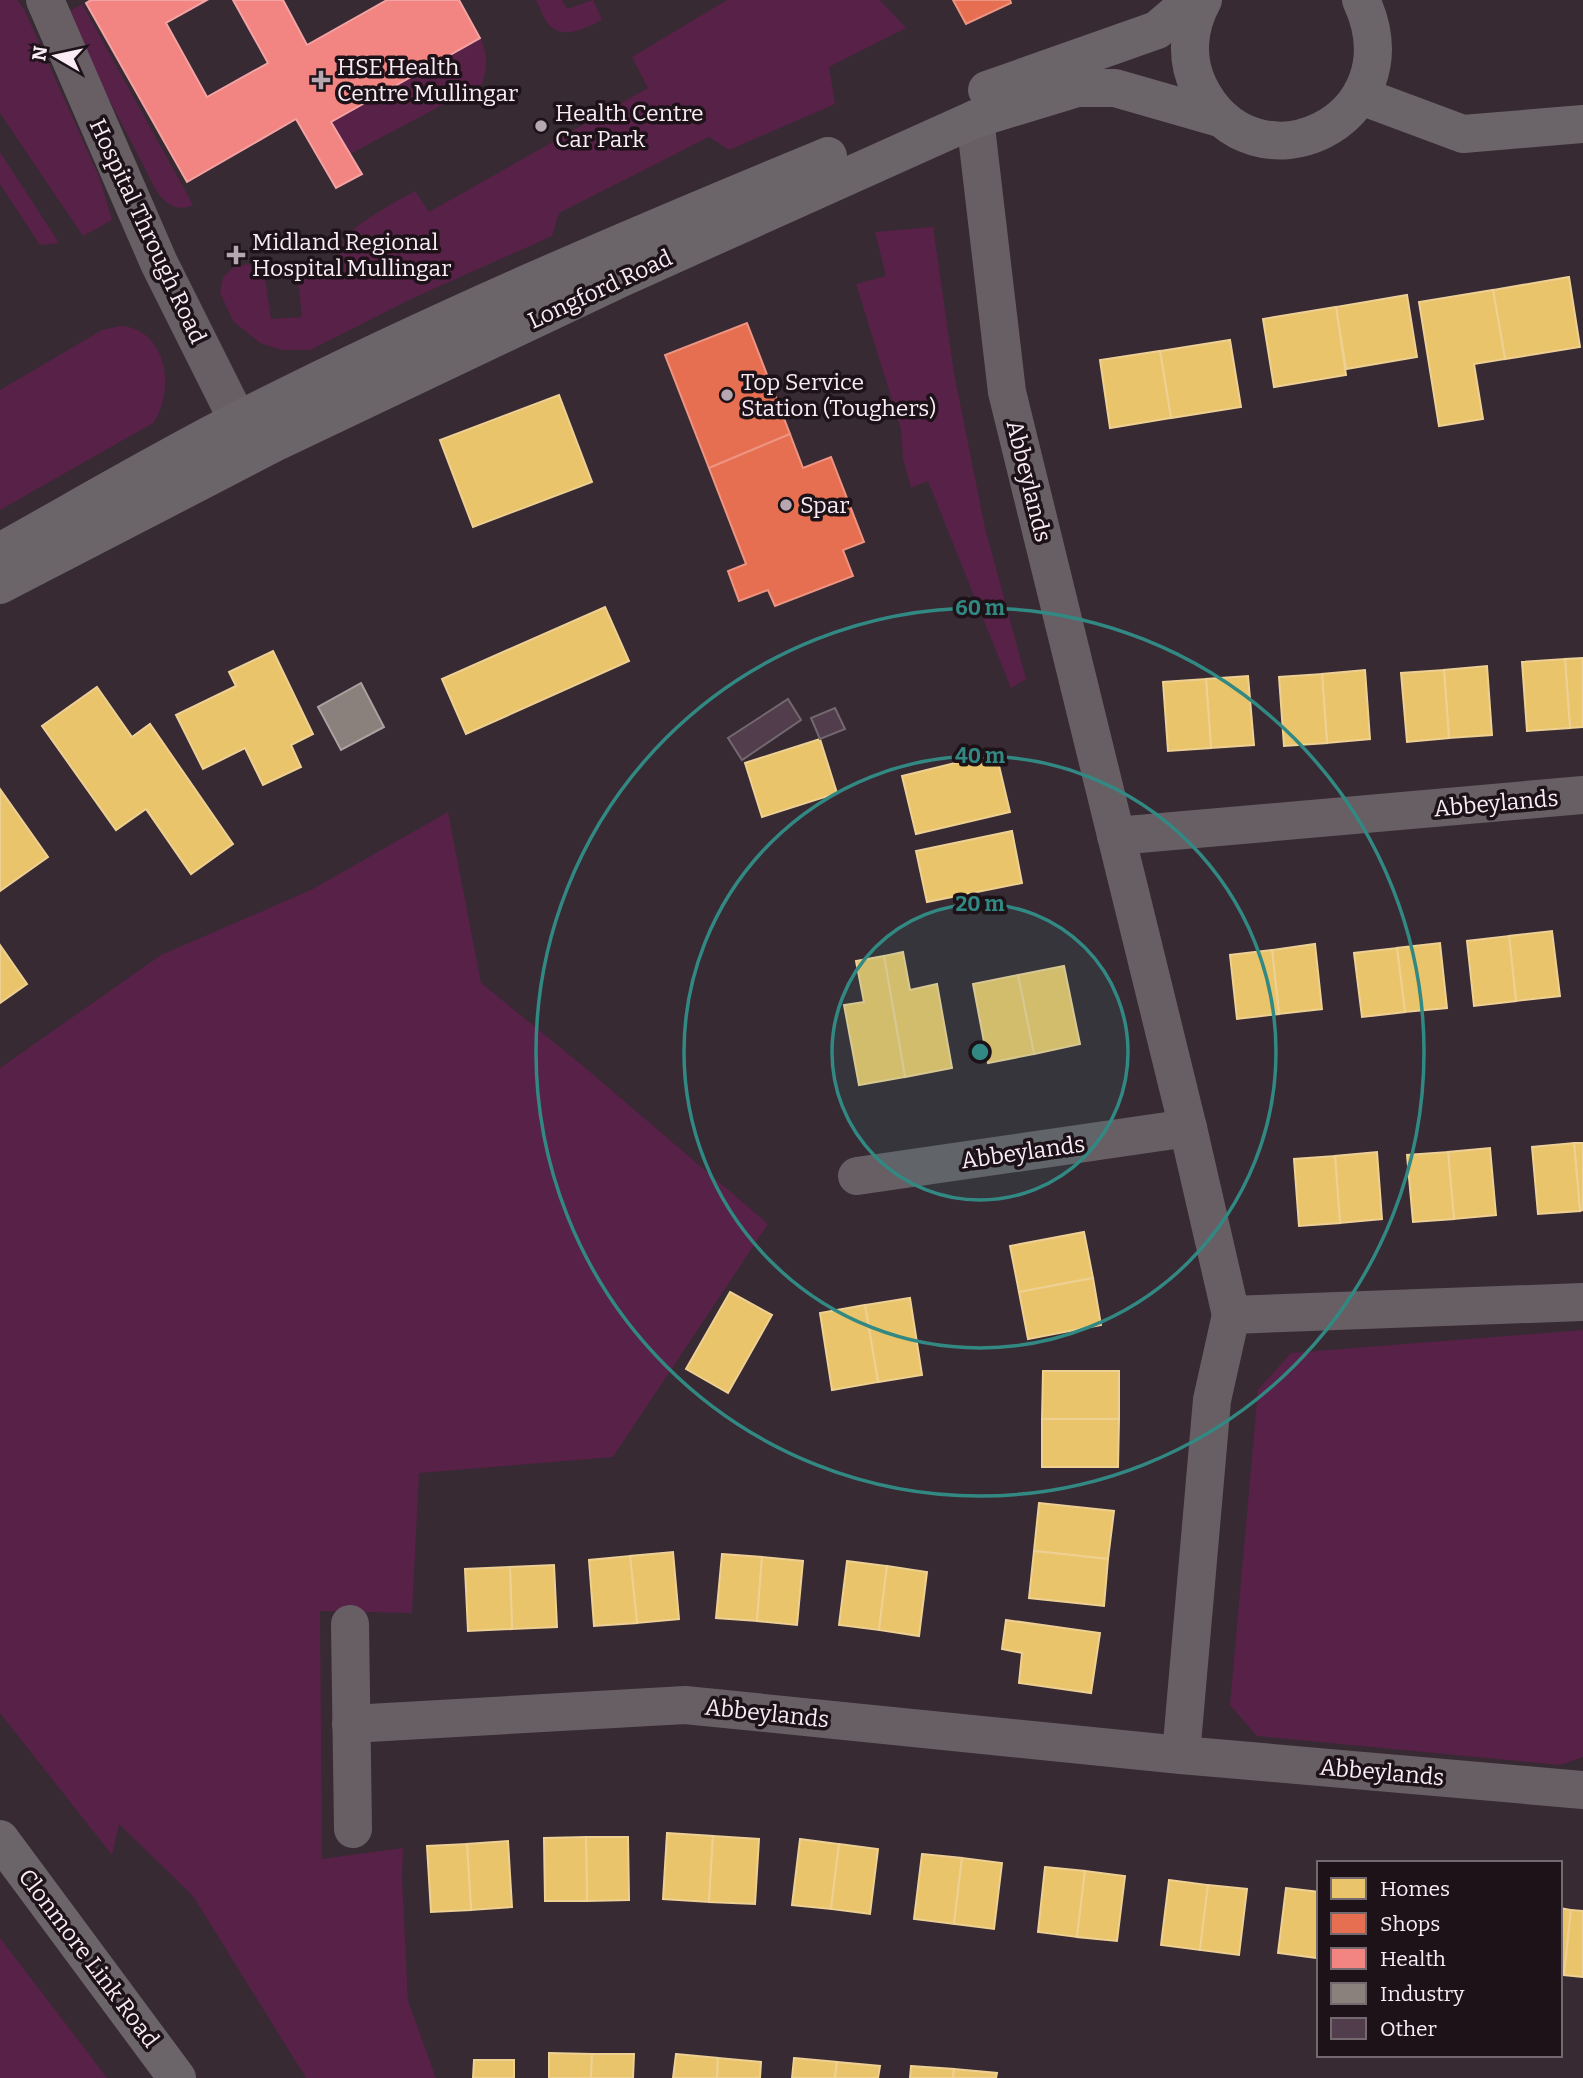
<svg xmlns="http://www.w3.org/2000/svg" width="1583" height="2078" font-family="Bitter,serif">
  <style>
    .green { fill: #582148 }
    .homes { fill: #e9c46a; stroke: #eed093; stroke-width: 2 }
    .shops { fill: #e76f51; stroke: #ed9482; stroke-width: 2 }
    .health { fill: #f28482; stroke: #f4a3a4; stroke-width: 2 }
    .industry { fill: #8a817c; stroke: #aca1a0; stroke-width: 2 }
    .building { fill: #513d4b; stroke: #74686f; stroke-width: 2 }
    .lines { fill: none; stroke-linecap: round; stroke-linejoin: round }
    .street { stroke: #685f65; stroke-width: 38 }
    .secondary { stroke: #6b6569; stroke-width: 38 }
    .ring { fill: none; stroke: #328882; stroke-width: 3.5 }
    .poi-dot { fill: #b6a7b0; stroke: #1c1218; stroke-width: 2.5 }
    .labels { text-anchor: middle; stroke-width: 7; stroke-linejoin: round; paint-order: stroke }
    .poi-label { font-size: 23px; fill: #faebf4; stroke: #1c1218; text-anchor: start }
    .street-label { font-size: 23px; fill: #faebf4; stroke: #1c1218 }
    .centre { fill: #328882; stroke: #1c1218; stroke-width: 3.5 }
    .ring-label { font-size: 21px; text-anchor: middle; font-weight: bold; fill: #328882; stroke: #1c1218; stroke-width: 7; stroke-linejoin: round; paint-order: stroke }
  </style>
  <rect width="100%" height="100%" fill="#372a33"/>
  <g class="green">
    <path d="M0,0H17L25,11L99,177L112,220L83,236L0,113Z"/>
    <path d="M536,0H562L567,9L593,0L602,20C587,27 564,41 549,25C544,19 540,8 536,0Z"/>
    <path d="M727,0H880L906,28L829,67L835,104L729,150L709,137L559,213L552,236L411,299L310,350H282L260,343L233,321L220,293L223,277L234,267L248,264L264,271L271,319L302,317L298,281C315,277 333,269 341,251C343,246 343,240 347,236C358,222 399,200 415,191L429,212L648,88L632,57Z"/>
    <path d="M82,4L193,205C177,213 163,203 155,188L65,14Z"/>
    <path d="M480,38C488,55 488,65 482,84L350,154L331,122Z"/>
    <path d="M0,152L59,243L40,245L0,184Z"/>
    <path d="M933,227L954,373L985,528L1026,679L1011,688L928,481L911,488L903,458L901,429L856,284L886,276L875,232Z"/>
    <path d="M121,326C167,329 176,391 153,423L0,510V390L102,330Z"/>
    <path d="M448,812L481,983L583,1066L768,1224L613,1457L419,1473L412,1613L320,1611L322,1859L403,1848L402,1876L408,2001L436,2078H306L193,1896L119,1824L112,1855L0,1713V1068L161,955L311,890Z"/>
    <path d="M1583,1330V1757L1560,1765L1257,1736L1230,1705L1258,1390L1291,1353Z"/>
    <path d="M0,1938L107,2078H0Z"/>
  </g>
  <g class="homes">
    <path d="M1569,277L1580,347L1505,359L1493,290Z"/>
    <path d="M1493,290L1505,359L1474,364L1483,419L1439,426L1419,302Z"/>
    <path d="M1407,295L1417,357L1346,369L1336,307Z"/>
    <path d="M1336,307L1346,375L1274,387L1263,319Z"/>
    <path d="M1230,340L1241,407L1171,418L1160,351Z"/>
    <path d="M1160,351L1171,418L1110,428L1100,360Z"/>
    <path d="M559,395L592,482L473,527L440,440Z"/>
    <path d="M605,607L629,661L466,734L442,679Z"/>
    <path d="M273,651L313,734L291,745L301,767L263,785L245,748L203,769L176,715L236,686L229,672Z"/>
    <path d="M1583,658V727L1570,728L1565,659Z"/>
    <path d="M1565,659L1570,728L1527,731L1522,662Z"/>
    <path d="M1487,666L1492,735L1449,738L1444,670Z"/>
    <path d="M1365,670L1370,739L1327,743L1322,674Z"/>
    <path d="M1444,670L1449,738L1407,742L1401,673Z"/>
    <path d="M1322,674L1327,743L1284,746L1279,677Z"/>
    <path d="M1248,676L1254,745L1211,748L1206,679Z"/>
    <path d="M1206,679L1211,748L1168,751L1163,682Z"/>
    <path d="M97,687L132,737L150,724L233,844L191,874L146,809L116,830L42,726Z"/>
    <path d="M820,739L837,793L762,817L745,763Z"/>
    <path d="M996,753L1010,812L916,834L902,776Z"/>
    <path d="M0,789L48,857L0,891Z"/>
    <path d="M1012,831L1022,883L927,902L916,851Z"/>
    <path d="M1552,931L1560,996L1516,1001L1509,936Z"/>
    <path d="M1509,936L1516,1001L1474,1006L1467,941Z"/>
    <path d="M1440,943L1447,1008L1405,1012L1397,948Z"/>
    <path d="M1315,944L1322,1009L1279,1014L1272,950Z"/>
    <path d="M0,945L27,984L0,1003Z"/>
    <path d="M1397,948L1405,1012L1362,1017L1354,953Z"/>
    <path d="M1272,950L1279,1014L1237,1019L1230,955Z"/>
    <path d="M903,952L910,990L937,984L952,1068L905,1077L884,956Z"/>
    <path d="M884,956L905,1077L859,1085L844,1005L864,1002L856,961Z"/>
    <path d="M1064,966L1080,1044L1034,1054L1018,975Z"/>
    <path d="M1018,975L1034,1054L988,1063L973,984Z"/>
    <path d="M1574,1143H1583V1210L1580,1211Z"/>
    <path d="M1574,1143L1580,1211L1538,1214L1532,1147Z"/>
    <path d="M1490,1148L1496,1215L1454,1219L1448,1152Z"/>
    <path d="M1377,1152L1382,1219L1340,1223L1335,1156Z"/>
    <path d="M1448,1152L1454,1219L1413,1222L1407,1155Z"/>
    <path d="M1335,1156L1340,1223L1299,1226L1294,1159Z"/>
    <path d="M1084,1232L1093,1278L1019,1292L1010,1246Z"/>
    <path d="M1093,1278L1101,1325L1028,1339L1019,1292Z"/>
    <path d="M730,1292L772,1315L728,1393L686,1369Z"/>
    <path d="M910,1298L922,1375L878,1382L865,1305Z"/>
    <path d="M865,1305L878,1382L832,1390L820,1313Z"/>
    <path d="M1043,1371H1119V1419H1042Z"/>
    <path d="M1042,1419H1119L1118,1467H1042Z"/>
    <path d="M1039,1503L1114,1511L1108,1559L1034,1551Z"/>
    <path d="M1034,1551L1108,1559L1104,1606L1029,1598Z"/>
    <path d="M673,1552L679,1619L637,1623L630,1556Z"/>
    <path d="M722,1554L762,1557L757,1621L716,1618Z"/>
    <path d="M630,1556L637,1623L594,1626L589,1560Z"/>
    <path d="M762,1557L803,1561L797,1625L757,1621Z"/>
    <path d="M847,1561L887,1566L879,1630L839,1625Z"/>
    <path d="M554,1565L557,1627L512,1629L510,1567Z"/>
    <path d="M887,1566L927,1572L919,1636L879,1630Z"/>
    <path d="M510,1567L512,1629L468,1631L465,1569Z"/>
    <path d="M1006,1620L1100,1633L1091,1693L1019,1683L1022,1653L1002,1649Z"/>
    <path d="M667,1833L713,1836L709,1902L663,1899Z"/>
    <path d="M713,1836L759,1839L755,1904L709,1902Z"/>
    <path d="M586,1837H628L629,1900L587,1901Z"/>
    <path d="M586,1837L587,1901H545L544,1838Z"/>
    <path d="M800,1839L839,1844L831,1909L792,1905Z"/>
    <path d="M508,1841L512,1907L471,1910L467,1844Z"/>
    <path d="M467,1844L471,1910L431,1912L427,1846Z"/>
    <path d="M839,1844L878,1849L870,1914L831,1909Z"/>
    <path d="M922,1854L962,1858L954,1924L914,1919Z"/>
    <path d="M962,1858L1002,1863L994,1929L954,1924Z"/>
    <path d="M1045,1867L1085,1871L1077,1937L1038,1932Z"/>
    <path d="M1085,1871L1125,1876L1117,1941L1077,1937Z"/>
    <path d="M1169,1880L1208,1885L1200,1950L1161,1945Z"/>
    <path d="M1208,1885L1247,1889L1239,1955L1200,1950Z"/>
    <path d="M1286,1888L1319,1892L1317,1958L1278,1953Z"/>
    <path d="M1560,1908L1571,1910L1564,1975H1560Z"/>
    <path d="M1571,1910L1583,1911V1977L1564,1975Z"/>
    <path d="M549,2053L592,2054L591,2078H549Z"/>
    <path d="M592,2054H634L633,2078H591Z"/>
    <path d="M676,2054L718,2058L717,2078H673Z"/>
    <path d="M718,2058L761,2062L760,2078H717Z"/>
    <path d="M794,2058L837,2062L835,2078H792Z"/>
    <path d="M474,2060H514V2078H473Z"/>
    <path d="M837,2062L880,2066L878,2078H835Z"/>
    <path d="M911,2066L954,2069L953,2078H910Z"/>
    <path d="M954,2069L997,2073L996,2078H953Z"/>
  </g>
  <g class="shops">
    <path d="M953,0H1010L1011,3L966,24Z"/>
    <path d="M747,323L790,434L709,468L665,355Z"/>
    <path d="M790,434L803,468L831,457L864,542L843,550L853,576L775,606L768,590L739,601L728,571L746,564L709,468Z"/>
  </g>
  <path class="health" d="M91,0H207L166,23L207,97L268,63L233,0H283L307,45L387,0H459L480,38L331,122L362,174L336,188L296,119L187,182L86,3Z"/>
  <path class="industry" d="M361,683L384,727L341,750L318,707Z"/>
  <g class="building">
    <path d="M788,699L801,720L742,760L728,738Z"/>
    <path d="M835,708L845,729L820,739L811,718Z"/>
  </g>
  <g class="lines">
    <g class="street">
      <path d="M45,0L159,263L238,421"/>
      <path d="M975,119L1007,392L1188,1128L1231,1315L1583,1302"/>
      <path d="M1116,836L1583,795"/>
      <path d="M857,1176L1188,1128"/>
      <path d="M350,1624L353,1829"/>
      <path d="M351,1724L685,1705L1181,1755L1212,1400L1231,1315"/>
      <path d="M1181,1755L1583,1790"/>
    </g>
    <g class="secondary">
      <path d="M1203,0C1188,27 1185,59 1199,87C1253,197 1418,122 1361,0"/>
      <path d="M987,90L1157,30L1192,0"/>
      <path d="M1361,96L1463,134L1583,124"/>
      <path d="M0,552C79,508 157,462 237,421C429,323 629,238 828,156"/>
      <path d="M0,585L278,441L619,279L975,119L1077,88H1115L1223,119"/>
      <path d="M0,1839L177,2078"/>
    </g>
  </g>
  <circle cx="980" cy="1052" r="148" fill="#328882" fill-opacity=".12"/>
  <g class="ring">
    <circle cx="980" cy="1052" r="148"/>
    <circle cx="980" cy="1052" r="296"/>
    <circle cx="980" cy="1052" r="444"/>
  </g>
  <g class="poi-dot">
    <path d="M317.5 69.5h7v7h7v7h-7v7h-7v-7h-7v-7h7z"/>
    <circle cx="541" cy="126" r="7"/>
    <path d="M232.5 244.5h7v7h7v7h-7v7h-7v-7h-7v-7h7z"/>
    <circle cx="727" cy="395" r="7"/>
    <circle cx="786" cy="505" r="7"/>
  </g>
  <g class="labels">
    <g class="poi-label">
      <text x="337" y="75">HSE Health<tspan x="337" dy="26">Centre Mullingar</tspan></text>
      <text x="555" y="121">Health Centre<tspan x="555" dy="26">Car Park</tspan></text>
      <text x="252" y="250">Midland Regional<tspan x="252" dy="26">Hospital Mullingar</tspan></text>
      <text x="741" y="390">Top Service<tspan x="741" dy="26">Station (Toughers)</tspan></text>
      <text x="800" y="513">Spar</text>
    </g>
    <g class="street-label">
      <text transform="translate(148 231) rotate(65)" y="8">Hospital Through Road</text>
      <text transform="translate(600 289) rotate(-25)" y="8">Longford Road</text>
      <text transform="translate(1029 481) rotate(76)" y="8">Abbeylands</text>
      <text transform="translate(1496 803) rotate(-5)" y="8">Abbeylands</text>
      <text transform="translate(1023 1152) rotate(-8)" y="8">Abbeylands</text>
      <text transform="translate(767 1713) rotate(6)" y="8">Abbeylands</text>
      <text transform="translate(1382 1772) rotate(5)" y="8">Abbeylands</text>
      <text transform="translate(89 1958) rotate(53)" y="8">Clonmore Link Road</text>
    </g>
  </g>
  <circle cx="980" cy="1052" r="10" class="centre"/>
  <g class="ring-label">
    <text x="980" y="615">60 m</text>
    <text x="980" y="763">40 m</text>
    <text x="980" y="911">20 m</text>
  </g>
  <rect x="1317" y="1861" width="245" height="196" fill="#1c1218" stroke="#756970" stroke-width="2"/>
  <rect x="1331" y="1878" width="35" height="21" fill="#e9c46a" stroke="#756970" stroke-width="2"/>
  <text x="1380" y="1896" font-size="21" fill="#faebf4">Homes</text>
  <rect x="1331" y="1913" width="35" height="21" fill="#e76f51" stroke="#756970" stroke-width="2"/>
  <text x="1380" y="1931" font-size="21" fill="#faebf4">Shops</text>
  <rect x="1331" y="1948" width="35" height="21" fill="#f28482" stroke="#756970" stroke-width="2"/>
  <text x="1380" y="1966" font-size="21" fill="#faebf4">Health</text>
  <rect x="1331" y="1983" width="35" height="21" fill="#8a817c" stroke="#756970" stroke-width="2"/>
  <text x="1380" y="2001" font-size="21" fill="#faebf4">Industry</text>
  <rect x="1331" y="2018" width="35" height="21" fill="#513d4b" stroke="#756970" stroke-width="2"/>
  <text x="1380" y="2036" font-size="21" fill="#faebf4">Other</text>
  <g transform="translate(56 56) rotate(279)" stroke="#1c1218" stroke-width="5" paint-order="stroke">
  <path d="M0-5L12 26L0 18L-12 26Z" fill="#faebf4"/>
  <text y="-10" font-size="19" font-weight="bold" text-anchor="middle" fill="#faebf4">N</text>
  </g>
</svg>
